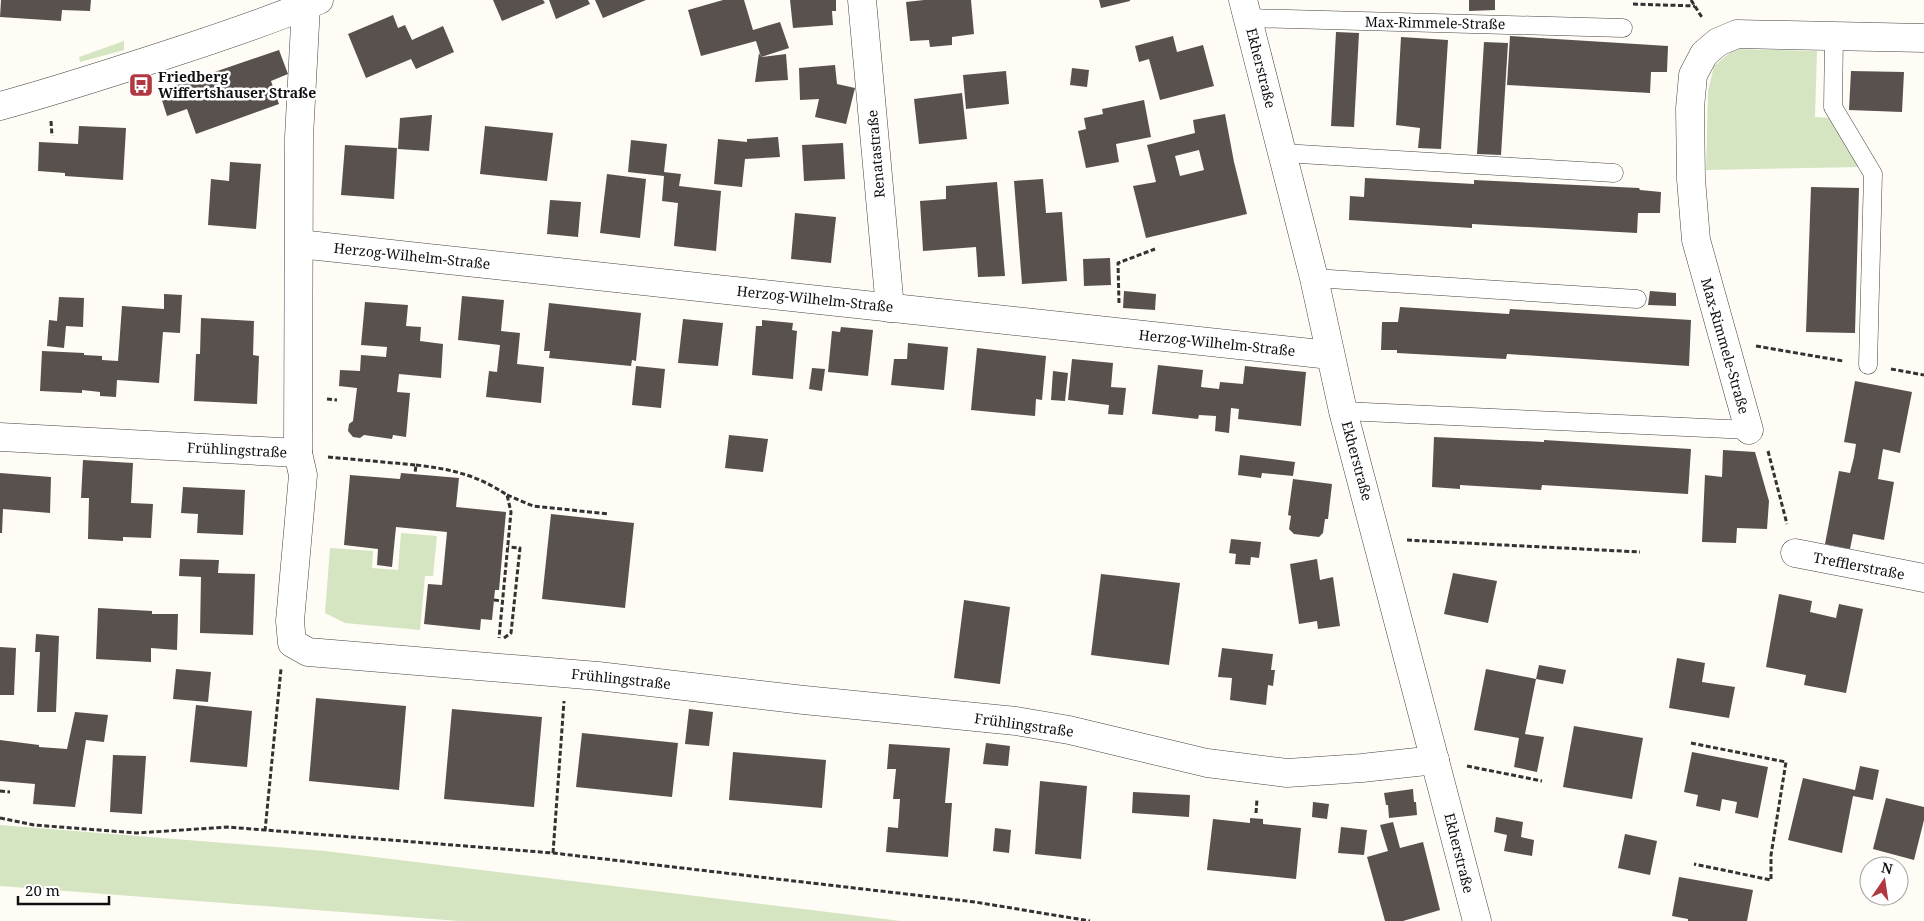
<svg xmlns="http://www.w3.org/2000/svg" width="1924" height="921" font-family="'Noto Serif',serif">
  <style>
    .green { fill: #d5e5c1 }
    .building { fill: #58514e; fill-rule: evenodd }
    .lines { fill: none; stroke-linecap: round; stroke-linejoin: round }
    .service-casing { stroke: #434343; stroke-width: 19 }
    .minor-casing { stroke: #434343; stroke-width: 29 }
    .tertiary-casing { stroke: #434343; stroke-width: 29 }
    .path { stroke: #323232; stroke-width: 3; stroke-dasharray: 5 2.5; stroke-linecap: butt }
    .service { stroke: #fff; stroke-width: 18 }
    .minor { stroke: #fff; stroke-width: 28 }
    .tertiary { stroke: #fff; stroke-width: 28 }
    .labels { text-anchor: middle; stroke-width: 5; stroke-linejoin: round; paint-order: stroke }
    .street-label { font-size: 14px; fill: #101010; stroke: #fff }
    .poi-label { font-size: 14px; font-weight: bold; fill: #101010; stroke: #fff; text-anchor: start }
  </style>
  <rect width="100%" height="100%" fill="#fefcf5"/>
  <g class="green">
    <path d="M124,41V50L80,62L79,57Z"/>
    <path d="M1734,49L1817,51L1815,117L1833,118L1863,167L1706,170L1708,91L1714,66Z"/>
    <path d="M401,533L437,536L433,576H425L420,630L345,623L325,613L330,548L373,551L372,568L398,570Z"/>
    <path d="M0,825L325,851L901,921H459L0,886Z"/>
  </g>
  <g class="building">
    <path d="M1,0H91L90,11L62,10L61,21L0,17Z"/>
    <path d="M493,0H543L545,3L502,21Z"/>
    <path d="M549,0H588L590,4L556,19Z"/>
    <path d="M595,0H646L603,18Z"/>
    <path d="M723,0H744L753,30L780,22L789,48L761,57L786,54L788,80L755,82L759,53L761,57L756,41L701,56L688,10Z"/>
    <path d="M790,0H836V11H832L833,25L793,28Z"/>
    <path d="M924,0H971L974,34L952,37V45L930,47L929,40L910,41L906,2Z"/>
    <path d="M1099,0H1130V1L1101,8Z"/>
    <path d="M1469,0H1495V10L1469,11Z"/>
    <path d="M393,15L398,28L405,25L412,40L443,26L454,52L416,69L411,59L366,78L348,34Z"/>
    <path d="M1336,32L1359,33L1354,127L1331,126Z"/>
    <path d="M1173,36L1177,52L1203,45L1214,86L1160,100L1149,59L1139,62L1135,46Z"/>
    <path d="M1510,36L1668,46L1667,72H1651L1650,93L1507,85Z"/>
    <path d="M1401,37L1448,40L1441,149L1418,148L1420,128L1396,125Z"/>
    <path d="M1484,42L1508,43L1501,155L1477,154Z"/>
    <path d="M279,50L288,74L271,81L279,104L196,134L187,109L167,116L159,91Z"/>
    <path d="M835,65L837,84L855,88L846,124L815,117L819,99L800,100L799,68Z"/>
    <path d="M1072,68L1089,70L1087,87L1070,85Z"/>
    <path d="M1006,71L1009,104L966,109L963,75Z"/>
    <path d="M1851,71L1904,72L1902,112L1849,110Z"/>
    <path d="M962,93L967,139L919,144L914,99Z"/>
    <path d="M1144,100L1151,137L1116,144L1119,162L1086,168L1078,131L1086,129L1084,118L1103,114L1102,109Z"/>
    <path d="M1225,114L1234,162L1247,214L1146,238L1133,186L1156,182L1147,145L1195,133L1193,120ZM1199,150L1204,170L1180,176L1175,156Z"/>
    <path d="M432,115L429,151L398,149L400,118Z"/>
    <path d="M79,126L126,128L123,180L65,176V173L38,171L39,142L78,144Z"/>
    <path d="M485,126L553,133L547,181L480,174Z"/>
    <path d="M778,137L780,157L745,159L742,187L714,184L718,139L747,142V139Z"/>
    <path d="M631,140L667,144L664,172L681,174L679,186L721,191L716,251L674,246L678,203L662,201L664,176L628,172Z"/>
    <path d="M843,143L845,179L804,181L802,145Z"/>
    <path d="M345,145L397,148L394,199L341,195Z"/>
    <path d="M230,162L261,164L256,229L208,225L211,179L229,181Z"/>
    <path d="M607,174L646,179L640,238L600,233Z"/>
    <path d="M1365,178L1474,184V180L1639,188L1640,190L1661,192L1660,213H1638L1637,233L1472,224V228L1349,220L1350,196L1364,197Z"/>
    <path d="M1043,179L1046,213L1062,212L1067,281L1022,284L1014,181Z"/>
    <path d="M997,182L1005,276L978,277L976,247L923,251L920,201L946,199V186Z"/>
    <path d="M1811,187L1859,188L1855,333L1806,332Z"/>
    <path d="M550,200L581,202L578,237L547,234Z"/>
    <path d="M795,213L836,217L831,263L791,259Z"/>
    <path d="M1110,258L1111,285L1084,286L1083,259Z"/>
    <path d="M1124,291L1156,294L1155,310L1123,308Z"/>
    <path d="M1650,291L1676,293V306L1648,305Z"/>
    <path d="M164,294L182,295L180,333L163,332L159,383L117,380L116,397L100,396V392L82,390V393L40,391L42,351L84,353V355L102,356V360L118,361L122,306L164,309Z"/>
    <path d="M462,296L504,300L501,331L520,333L517,364L544,367L541,403L486,397L489,371L497,372L500,345L458,340Z"/>
    <path d="M59,297L84,298L83,327L66,326L64,348L47,346L49,320L57,321Z"/>
    <path d="M365,302L408,305L406,326L421,327L420,341L443,344L441,378L399,374L397,392L410,393L406,437L393,435L392,439L364,435L360,438L353,437L348,431L349,424L353,421L357,388L339,386L340,370L360,371L361,355L386,357L387,347L361,345Z"/>
    <path d="M549,303L641,313L636,361L632,360L631,366L549,358L550,351H544Z"/>
    <path d="M1400,307L1509,314L1510,309L1691,320L1689,366L1507,354L1506,359L1397,353V350H1381L1382,322H1398Z"/>
    <path d="M201,318L254,321L253,355L259,356L257,404L194,401L196,354H200Z"/>
    <path d="M683,319L723,323L718,366L678,363Z"/>
    <path d="M762,320L793,323L792,330L797,331L793,379L752,375L756,326H762Z"/>
    <path d="M841,327L873,330L868,376L828,372L832,331L840,332Z"/>
    <path d="M908,343L948,347L944,390L891,385L894,359H907Z"/>
    <path d="M977,348L1046,356L1042,400L1036,399L1035,416L971,410Z"/>
    <path d="M1072,359L1113,363L1111,387L1126,388L1123,415L1108,414L1109,405L1068,400Z"/>
    <path d="M1158,365L1203,370L1201,387L1219,389L1220,382L1243,384L1245,366L1306,372L1301,426L1238,419L1239,409L1231,408L1229,433L1215,431L1216,416L1199,415L1198,419L1152,414Z"/>
    <path d="M636,366L665,369L661,408L632,405Z"/>
    <path d="M812,368L825,369L822,391L809,389Z"/>
    <path d="M1053,371L1068,373L1065,401L1051,400Z"/>
    <path d="M1855,381L1912,392L1900,453L1883,449L1878,479L1894,482L1884,540L1853,534L1850,549L1825,544L1839,471L1850,473L1854,457L1856,444L1844,442Z"/>
    <path d="M729,435L768,439L763,472L725,468Z"/>
    <path d="M1434,437L1544,442V440L1691,449L1688,494L1542,485L1541,490L1460,485V489L1432,487Z"/>
    <path d="M1723,450L1755,452L1769,501L1767,529L1737,528L1736,543L1702,542L1705,475L1722,477Z"/>
    <path d="M1240,455L1295,462L1293,476L1262,473L1261,478L1238,475Z"/>
    <path d="M83,460L133,463L131,503L153,504L151,538L123,537V541L88,539L89,498H81Z"/>
    <path d="M0,473L51,477L50,513L3,509L2,533H0Z"/>
    <path d="M401,473L459,478L456,507L506,512L499,590H495L492,620L481,619L480,630L424,624L428,584L442,585L447,532L396,527L392,567L377,565L378,549L344,545L350,475L400,479Z"/>
    <path d="M1293,479L1332,484L1328,519H1325L1323,533L1319,537L1294,534L1289,529L1291,516L1288,515Z"/>
    <path d="M183,487L245,490L243,535L197,533L198,514L181,513Z"/>
    <path d="M551,514L634,523L625,608L542,599Z"/>
    <path d="M1231,539L1261,542L1259,558L1251,557L1250,565L1235,564L1236,554L1229,553Z"/>
    <path d="M180,559L219,560L218,573L255,574L253,635L200,633L201,577L179,576Z"/>
    <path d="M1317,559L1320,580L1333,577L1340,626L1318,629L1317,621L1299,624L1290,564Z"/>
    <path d="M1453,573L1497,581L1488,623L1444,614Z"/>
    <path d="M1101,574L1180,583L1169,665L1091,655Z"/>
    <path d="M1779,594L1812,601L1810,612L1836,618L1839,604L1863,609L1846,693L1804,685L1806,675L1766,667Z"/>
    <path d="M964,600L1010,607L1000,684L954,678Z"/>
    <path d="M98,608L152,611V614H178L177,650L151,648V662L96,659Z"/>
    <path d="M36,634L59,636L56,712H37L40,652H35Z"/>
    <path d="M0,647L16,648L14,695H0Z"/>
    <path d="M1222,648L1273,654L1271,670H1275L1273,686L1268,685L1266,705L1230,700L1232,678L1218,677Z"/>
    <path d="M1677,658L1705,663L1702,682L1735,687L1729,718L1669,708Z"/>
    <path d="M1539,665L1566,670L1563,684L1536,679Z"/>
    <path d="M176,669L211,672L208,702L173,699Z"/>
    <path d="M1486,669L1536,679L1525,734L1544,737L1537,772L1514,767L1519,738L1474,730Z"/>
    <path d="M316,698L406,706L399,790L309,781Z"/>
    <path d="M196,705L252,711L247,767L190,762Z"/>
    <path d="M452,709L542,717L534,807L444,799Z"/>
    <path d="M689,709L713,712L709,746L685,744Z"/>
    <path d="M75,712L108,715L104,742L86,740L75,807L33,804L35,784L0,781V740L39,745V747L67,749Z"/>
    <path d="M1574,726L1643,738L1632,799L1563,787Z"/>
    <path d="M582,733L678,743L672,797L576,787Z"/>
    <path d="M986,743L1010,746L1008,766L983,764Z"/>
    <path d="M889,744L950,748L945,803H952L948,857L886,852L888,827L898,828L900,799H893L896,769H887Z"/>
    <path d="M733,752L826,760L822,808L729,800Z"/>
    <path d="M1692,752L1768,767L1758,818L1735,813L1737,802L1722,799L1720,811L1696,806L1698,795L1684,792Z"/>
    <path d="M113,755L146,756L142,814L110,812Z"/>
    <path d="M1860,766L1879,770L1873,800L1853,796L1842,853L1788,840L1803,778L1855,790Z"/>
    <path d="M1040,781L1087,786L1081,859L1035,854Z"/>
    <path d="M1413,789L1414,802H1416L1417,815L1389,818L1388,805H1386L1384,793Z"/>
    <path d="M1133,792L1190,795L1189,817L1132,813Z"/>
    <path d="M1886,798L1924,807V820L1914,860L1873,849Z"/>
    <path d="M1313,802L1329,804L1327,819L1312,817Z"/>
    <path d="M1496,817L1523,822L1521,837L1534,840L1532,856L1504,851L1507,835L1494,832Z"/>
    <path d="M1250,818L1263,819V824L1301,828L1296,879L1207,870L1213,819L1250,823Z"/>
    <path d="M1393,822L1400,848L1423,842L1440,910L1403,921H1385L1367,857L1388,851L1380,825Z"/>
    <path d="M1341,827L1367,830L1364,855L1338,853Z"/>
    <path d="M995,828L1011,830L1009,853L993,851Z"/>
    <path d="M1625,834L1657,841L1650,875L1618,868Z"/>
    <path d="M1679,877L1753,890L1747,921H1688V919L1672,916Z"/>
  </g>
  <g class="lines">
    <defs>
      <g id="service">
        <path d="M1248,18L1623,28"/>
        <path d="M1834,36L1833,107L1873,174L1868,365"/>
        <path d="M1283,153L1614,173"/>
        <path d="M1314,278L1637,299"/>
        <path d="M1343,411L1749,430"/>
      </g>
      <g id="minor">
        <path d="M862,0L890,308"/>
        <path d="M1243,0L1314,278L1343,411L1477,921"/>
        <path d="M299,244L1330,355"/>
        <path d="M1749,430L1696,240L1691,179L1690,108L1693,75L1704,54L1718,42L1737,34L1924,38"/>
        <path d="M0,437L298,453L303,475L290,621L292,643L308,652L598,676L804,700L1016,721L1069,730L1207,763L1287,773L1362,768L1435,760"/>
        <path d="M298,453L299,137L306,6"/>
        <path d="M1795,553L1924,578"/>
      </g>
      <path id="tertiary" d="M0,106C59,90 117,71 175,52C224,36 272,20 319,0"/>
    </defs>
    <use href="#service" class="service-casing"/>
    <use href="#minor" class="minor-casing"/>
    <use href="#tertiary" class="tertiary-casing"/>
    <g class="path">
      <path d="M1691,0L1703,19"/>
      <path d="M1633,4L1695,6"/>
      <path d="M51,121L52,136"/>
      <path d="M1119,303L1118,263L1155,249"/>
      <path d="M1756,346L1843,361"/>
      <path d="M1891,369L1924,375"/>
      <path d="M327,399L337,400"/>
      <path d="M1768,451L1787,524"/>
      <path d="M328,457L416,465L415,474"/>
      <path d="M416,465C451,469 477,475 507,495L511,512L499,638"/>
      <path d="M507,495L533,506L609,514"/>
      <path d="M1407,540L1640,552"/>
      <path d="M494,600L502,601"/>
      <path d="M504,638L511,633L520,548L508,547"/>
      <path d="M1691,743L1786,762L1771,855V880L1694,864"/>
      <path d="M1467,766L1542,781"/>
      <path d="M0,791L10,792"/>
      <path d="M1256,813L1257,799"/>
      <path d="M0,818L34,825L137,833L227,827L553,853L975,902L1090,921"/>
      <path d="M265,831L281,669"/>
      <path d="M553,853L564,701"/>
    </g>
    <use href="#service" class="service"/>
    <use href="#minor" class="minor"/>
    <use href="#tertiary" class="tertiary"/>
  </g>
  <defs>
    <symbol id="bus-square" viewBox="-11 -11 22 22"><rect x="-9" y="-9" width="18" height="18" rx="4" fill="#b13841" stroke="#fff"/><path d="M-5-6H5V4H4V6H2V4H-2V6H-4V4H-5ZM-3.5-4V0h7V-4ZM-3.5 1.2v1.5H-2V1.2ZM2 1.2v1.5H3.5V1.2Z" fill="#fff"/></symbol>
  </defs>
  <g fill-rule="evenodd">
    <use href="#bus-square" x="127" y="71" width="28" height="28"/>
  </g>
  <g class="labels">
    <g class="street-label">
      <text transform="translate(1435 23) rotate(1)" y="5">Max-Rimmele-Straße</text>
      <text transform="translate(1261 68) rotate(76)" y="5">Ekherstraße</text>
      <text transform="translate(876 154) rotate(-95)" y="5">Renatastraße</text>
      <text transform="translate(412 256) rotate(6)" y="5">Herzog-Wilhelm-Straße</text>
      <text transform="translate(815 299) rotate(6)" y="5">Herzog-Wilhelm-Straße</text>
      <text transform="translate(1217 343) rotate(6)" y="5">Herzog-Wilhelm-Straße</text>
      <text transform="translate(1725 346) rotate(74)" y="5">Max-Rimmele-Straße</text>
      <text transform="translate(237 450) rotate(3)" y="5">Frühlingstraße</text>
      <text transform="translate(1357 461) rotate(75)" y="5">Ekherstraße</text>
      <text transform="translate(1859 566) rotate(11)" y="5">Trefflerstraße</text>
      <text transform="translate(621 679) rotate(6)" y="5">Frühlingstraße</text>
      <text transform="translate(1024 725) rotate(8)" y="5">Frühlingstraße</text>
      <text transform="translate(1459 853) rotate(76)" y="5">Ekherstraße</text>
    </g>
    <g class="poi-label">
      <text x="158" y="82">Friedberg<tspan x="158" dy="16">Wiffertshauser Straße</tspan></text>
    </g>
  </g>
  <g transform="translate(1884 881) rotate(13)"><circle r="24" fill="#ffffff" stroke="#9f9f9f"/>
  <path d="M0-4L9 19L0 12L-9 19Z" fill="#b13841"/>
  <text y="-8" font-size="14" font-weight="bold" text-anchor="middle" fill="#101010">N</text>
  </g>
  <path d="M18 896v8h91v-8" fill="none" stroke="#101010" stroke-width="2.5"/>
  <text x="25" y="896" font-size="15" fill="#101010" stroke="#ffffff" stroke-width="4" paint-order="stroke">20 m</text>
</svg>
